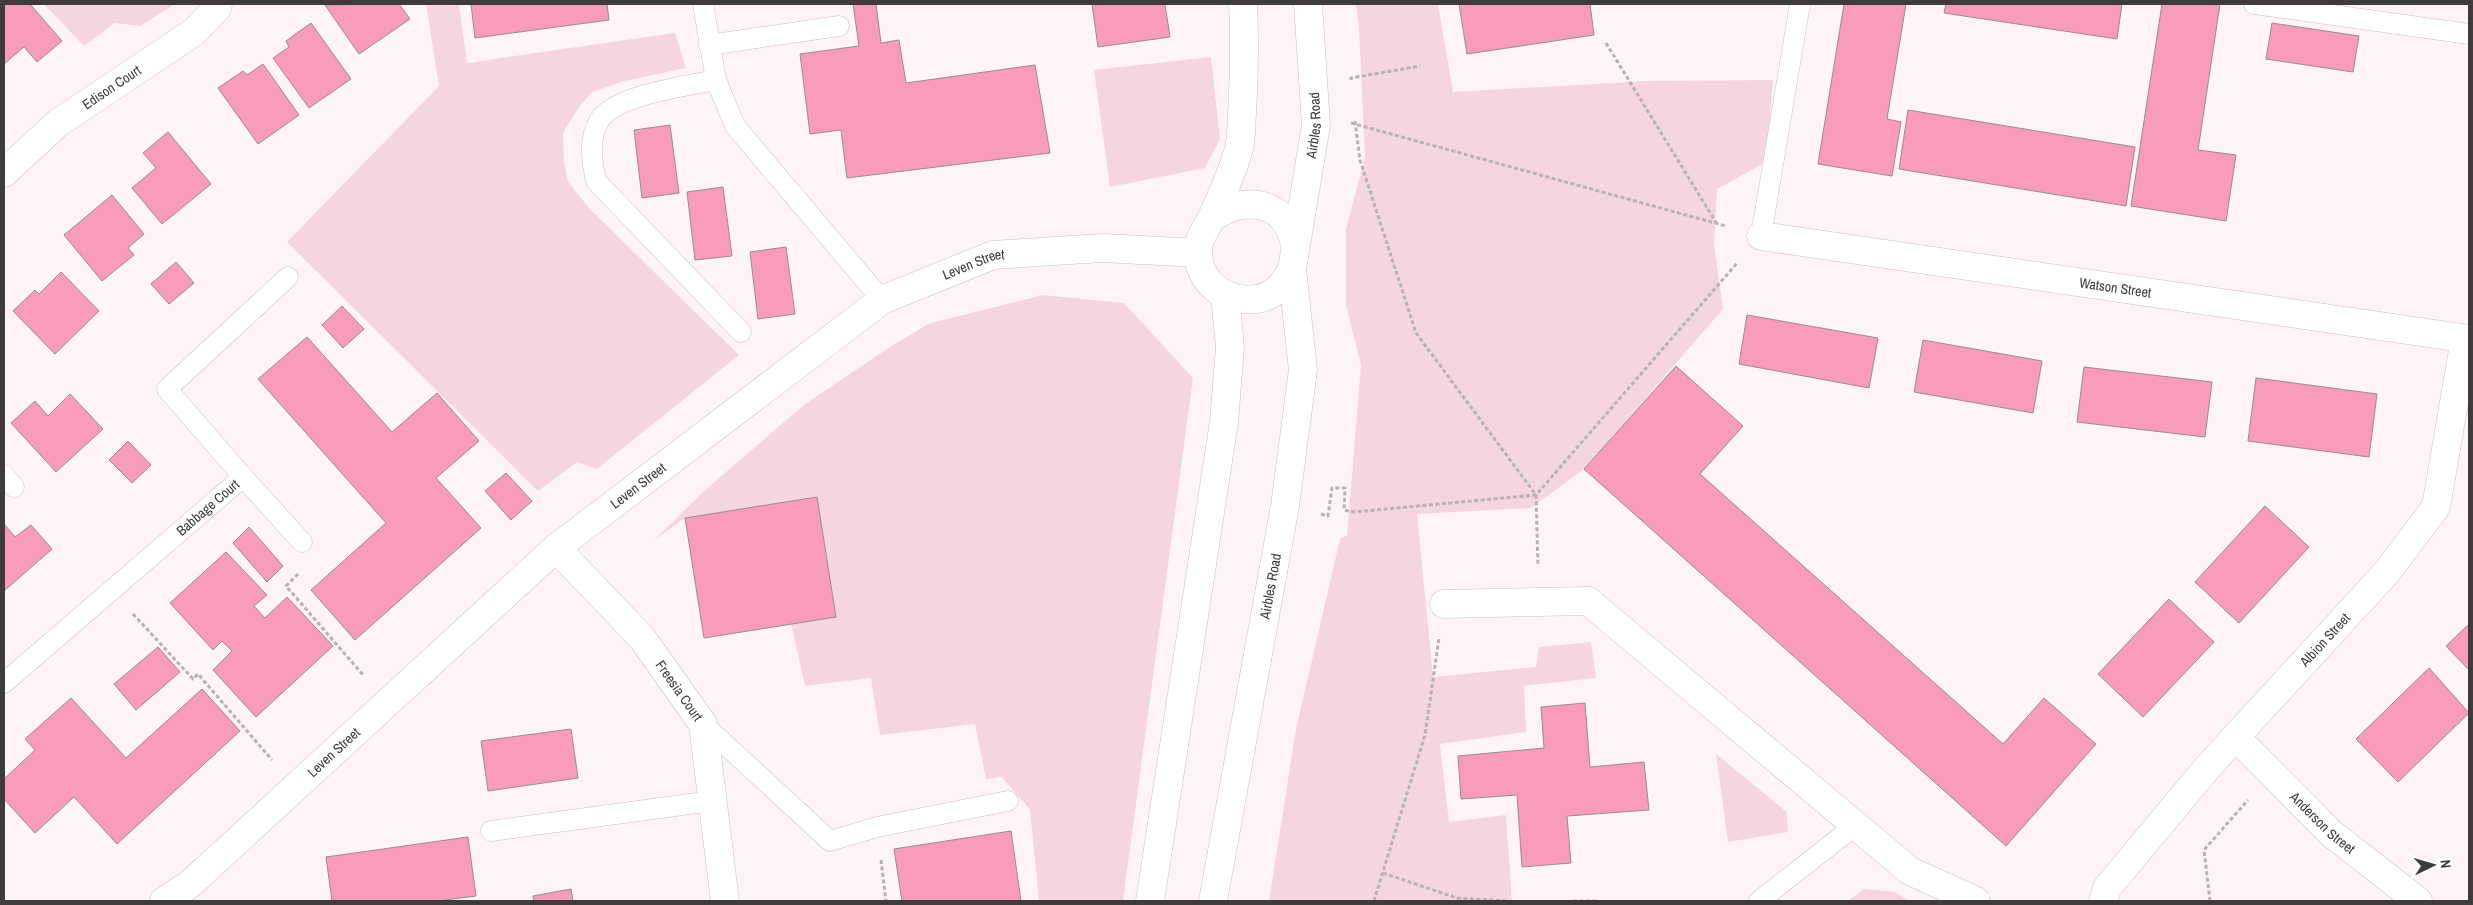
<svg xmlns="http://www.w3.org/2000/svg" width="2473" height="905" font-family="'Archivo Narrow',sans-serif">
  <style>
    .green { fill: #f5d6e0 }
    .building { fill: #f99bbb; stroke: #978c8f }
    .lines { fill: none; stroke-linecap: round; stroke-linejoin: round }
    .service-casing { stroke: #cabec2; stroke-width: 21 }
    .minor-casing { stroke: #cabec2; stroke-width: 29 }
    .tertiary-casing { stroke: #cabec2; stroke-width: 29 }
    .secondary-casing { stroke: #cabec2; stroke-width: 29 }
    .path { stroke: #b9b1b3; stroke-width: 3; stroke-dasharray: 4 2.5; stroke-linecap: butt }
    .service { stroke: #fff; stroke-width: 20 }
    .minor { stroke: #fff; stroke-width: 28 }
    .tertiary { stroke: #fff; stroke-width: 28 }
    .secondary { stroke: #fff; stroke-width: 28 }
    .labels { text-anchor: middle; stroke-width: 4; stroke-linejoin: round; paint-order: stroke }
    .street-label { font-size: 14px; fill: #3f3b3c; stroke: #fff }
  </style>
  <rect width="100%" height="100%" fill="#fef4f7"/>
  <g class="green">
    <path d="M44,4H175L140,26L115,23L84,46Z"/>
    <path d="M426,4H459L467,63L675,33L686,68L624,81L592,92L578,108L563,133L564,162L568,182L590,209L739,355L597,469L577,462L538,491L287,242L439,86Z"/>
    <path d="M1356,4H1438L1453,92L1645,81L1773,80L1766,162L1717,189L1714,244L1723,309L1584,469L1531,508L1417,514L1433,677L1536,667L1539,647L1591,642L1596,678L1524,686L1526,732L1440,744L1449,822L1506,815L1512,901H1269L1296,729L1340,539L1347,535L1361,365L1346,306V229L1365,157L1359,27Z"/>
    <path d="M1211,57L1220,139L1205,168L1110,187L1094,70Z"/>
    <path d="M1043,295L1124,303L1193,378L1123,901H1039L1030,810L1002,777L986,779L975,724L880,735L871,678L805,686L791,624L836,616L817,497L685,518L653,541L703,492L805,404L893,345L930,323Z"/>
    <path d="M1716,754L1787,812L1788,832L1728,842Z"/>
    <path d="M1864,889L1895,892L1909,901H1848Z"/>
  </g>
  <g class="building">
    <path d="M4,4H30L62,41L37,62L24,47L4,64Z"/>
    <path d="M399,4L410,19L359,54L325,5Z"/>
    <path d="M471,4H607L609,20L475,38Z"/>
    <path d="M853,4H876L881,43L899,40L906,83L1035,65L1050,153L847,178L841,130L810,134L800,54L859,46Z"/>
    <path d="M1092,4H1165L1170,37L1098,47Z"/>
    <path d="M1459,4H1590L1594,35L1467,54Z"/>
    <path d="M1844,4H1906L1887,119L1901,122L1892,176L1818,164Z"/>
    <path d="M1946,4H2122L2117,39L1944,13Z"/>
    <path d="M2162,4H2220L2198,150L2236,155L2226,221L2131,206Z"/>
    <path d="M311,23L351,79L309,108L273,58L289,47L286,41Z"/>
    <path d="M2272,23L2359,36L2353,72L2266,59Z"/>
    <path d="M263,64L299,115L258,144L218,88L243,71L247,75Z"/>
    <path d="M1908,110L2135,147L2126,206L1899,169Z"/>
    <path d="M670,125L679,193L642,198L634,130Z"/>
    <path d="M168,132L211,184L162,224L132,188L156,168L143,153Z"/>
    <path d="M723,187L732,256L695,260L687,192Z"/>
    <path d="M112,195L144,234L128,248L134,255L102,281L64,235Z"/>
    <path d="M786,247L795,314L758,319L750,252Z"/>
    <path d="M176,262L194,283L169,304L151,284Z"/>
    <path d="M61,272L99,311L55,354L13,311L35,290L39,294Z"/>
    <path d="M342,306L364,329L343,348L322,325Z"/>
    <path d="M1747,315L1878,338L1869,388L1739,364Z"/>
    <path d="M307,337L392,432L437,393L479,441L436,478L481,528L355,640L311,590L386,523L258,379Z"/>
    <path d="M1923,340L2042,361L2033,413L1914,392Z"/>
    <path d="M1676,366L1743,426L1700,474L2003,744L2044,698L2096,744L2006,846L1584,469Z"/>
    <path d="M2084,367L2212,382L2205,437L2077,422Z"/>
    <path d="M2256,378L2377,394L2369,457L2248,441Z"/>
    <path d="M70,394L103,429L56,472L11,423L35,401L48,416Z"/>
    <path d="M128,441L151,465L132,483L109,460Z"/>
    <path d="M506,473L532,501L511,520L485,491Z"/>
    <path d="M817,497L836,617L704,638L685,518Z"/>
    <path d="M2265,506L2309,547L2239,623L2195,582Z"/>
    <path d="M4,524L15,537L31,525L52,549L4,591Z"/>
    <path d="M249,527L283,566L267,582L233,543Z"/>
    <path d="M226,552L267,595L254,606L265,618L287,597L333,646L256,717L213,670L232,651L222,641L213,650L170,603Z"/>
    <path d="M2169,599L2214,642L2143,717L2098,674Z"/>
    <path d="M2469,624V670L2446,646Z"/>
    <path d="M158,647L180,672L136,710L114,684Z"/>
    <path d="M2429,668L2469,713L2398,782L2356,739Z"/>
    <path d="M202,689L240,731L117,844L74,797L35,833L4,799V779L35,750L25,739L71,698L126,758Z"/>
    <path d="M1585,703L1590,767L1644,762L1649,810L1567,816L1571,863L1522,867L1517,795L1461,799L1458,756L1544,748L1541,707Z"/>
    <path d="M571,729L578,778L488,791L481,741Z"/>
    <path d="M1011,831L1021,901H902L894,849Z"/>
    <path d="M468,837L476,896L437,901H332L326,857Z"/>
    <path d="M571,889L573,901H534L533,896Z"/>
  </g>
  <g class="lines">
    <defs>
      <g id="service">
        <path d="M703,4L716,80L735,126L882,300"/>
        <path d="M2254,4L2469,34"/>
        <path d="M709,45L839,26"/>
        <path d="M716,80C687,86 614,95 599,121C588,140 592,162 596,181L741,332"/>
        <path d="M1761,236L1800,4"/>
        <path d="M4,475L14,487"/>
        <path d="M243,477L302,542"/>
        <path id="s1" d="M4,683L243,477L167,389L288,277"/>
        <path d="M703,724L830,841L877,827L1008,801"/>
        <path d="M491,831L712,801"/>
        <path d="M1759,901L1856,825"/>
      </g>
      <g id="minor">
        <path id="s2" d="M4,173L58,123L194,32L217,8L218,4"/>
        <path id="s3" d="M1761,236L2469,339"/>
        <path id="s4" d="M556,548L642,638L703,724L725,901"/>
        <path d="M1444,604L1588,601L1910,871L1976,901"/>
        <path id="s5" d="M2236,737L2332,834L2418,901"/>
        <path id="s6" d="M2103,901L2107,888L2207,768L2386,573L2436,507L2465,339"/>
      </g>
      <g id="tertiary">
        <path id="s7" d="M164,901L190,884L556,548L882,300L993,255L1102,248L1198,253"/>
      </g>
      <g id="secondary">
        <path d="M1243,4C1245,41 1244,77 1242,114C1241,126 1242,140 1238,152C1232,173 1222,195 1213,215C1207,228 1197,238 1198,254C1200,284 1227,303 1256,299C1274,297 1284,284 1292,269"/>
        <path d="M1212,218C1245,194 1287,201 1295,245"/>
        <path d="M1150,901L1224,422L1230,347L1225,296"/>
        <path id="s8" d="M1213,901L1285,506L1303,370L1292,269L1316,125L1308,4"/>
      </g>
    </defs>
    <use href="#service" class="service-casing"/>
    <use href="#minor" class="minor-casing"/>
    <use href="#tertiary" class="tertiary-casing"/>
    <use href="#secondary" class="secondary-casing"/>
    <g class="path">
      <path d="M1606,43L1717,224"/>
      <path d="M1351,80V78L1420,66"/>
      <path d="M1355,121L1360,160L1416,333L1536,495L1538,566"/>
      <path d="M1351,123L1726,226"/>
      <path d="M1321,514L1328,516L1332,488H1345L1344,510L1354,512L1536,495L1738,262"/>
      <path d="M298,574L286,586L364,676"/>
      <path d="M133,614L193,679L198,674L272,760"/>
      <path d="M881,860L886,901"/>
      <path d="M1383,873L1457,898L1506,901"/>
      <path d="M1374,901L1425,735L1439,638"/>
      <path d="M1573,901H1597"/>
      <path d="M2210,901L2204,850L2248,800"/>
    </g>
    <use href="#service" class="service"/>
    <use href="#minor" class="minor"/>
    <use href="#tertiary" class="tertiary"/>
    <use href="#secondary" class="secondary"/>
  </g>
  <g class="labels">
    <g class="street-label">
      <text dy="5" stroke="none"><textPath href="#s2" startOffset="138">Edison Court</textPath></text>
      <text dy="5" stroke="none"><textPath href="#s8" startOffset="786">Airbles Road</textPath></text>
      <text dy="5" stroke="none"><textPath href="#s7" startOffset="1036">Leven Street</textPath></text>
      <text dy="5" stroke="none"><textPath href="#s3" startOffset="358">Watson Street</textPath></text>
      <text dy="5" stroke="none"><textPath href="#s7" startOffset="631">Leven Street</textPath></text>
      <text dy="5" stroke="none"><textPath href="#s1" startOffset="269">Babbage Court</textPath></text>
      <text dy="5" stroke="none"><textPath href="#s8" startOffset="320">Airbles Road</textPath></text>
      <text dy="5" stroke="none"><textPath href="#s6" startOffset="344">Albion Street</textPath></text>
      <text dy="5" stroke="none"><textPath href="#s4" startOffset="189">Freesia Court</textPath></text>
      <text dy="5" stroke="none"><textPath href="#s7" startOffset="226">Leven Street</textPath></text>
      <text dy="5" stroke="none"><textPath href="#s5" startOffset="122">Anderson Street</textPath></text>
    </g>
  </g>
  <rect width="2473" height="905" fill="none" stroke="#3f3b3c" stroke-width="10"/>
  <g transform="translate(2433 865) rotate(85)" stroke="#ffffff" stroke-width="4" paint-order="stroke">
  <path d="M0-4L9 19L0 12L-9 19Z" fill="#3f3b3c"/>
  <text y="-8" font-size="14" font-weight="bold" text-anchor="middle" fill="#3f3b3c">N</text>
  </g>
</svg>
